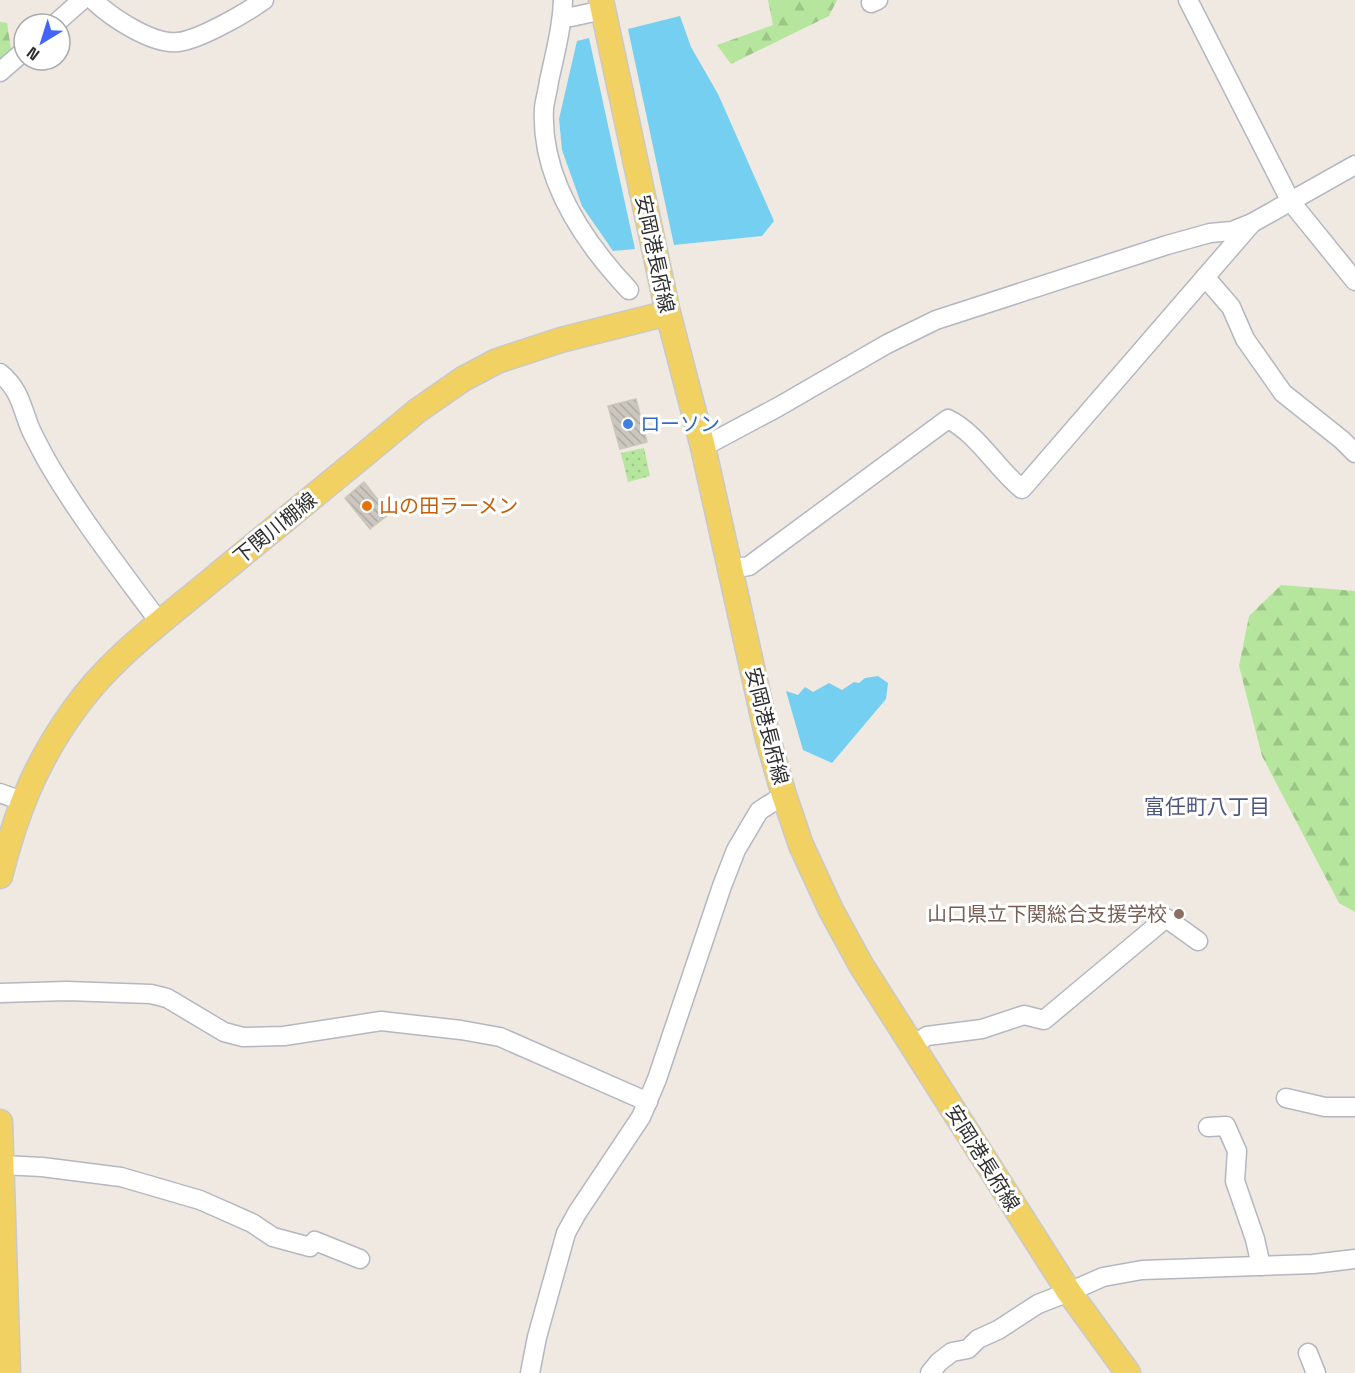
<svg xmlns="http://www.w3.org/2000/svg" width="1355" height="1373" font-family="'Space Grotesk','Noto Sans JP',sans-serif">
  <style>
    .grass { fill: url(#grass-dots) }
    .forest { fill: url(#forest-firs) }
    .water { fill: #75cff0 }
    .building { fill: url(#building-back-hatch); stroke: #cbc5ba; stroke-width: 1.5 }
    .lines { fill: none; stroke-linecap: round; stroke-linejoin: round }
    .minor-casing { stroke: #b4b7c1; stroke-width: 21 }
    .major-casing { stroke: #c9c9c9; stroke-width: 27 }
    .minor { stroke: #fff; stroke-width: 18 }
    .major { stroke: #f2d163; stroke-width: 24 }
    .shop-dot { fill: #3f7fe0; stroke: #fff; stroke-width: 2 }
    .food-dot { fill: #e8710a; stroke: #fff; stroke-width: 2 }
    .education-dot { fill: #8d6e63; stroke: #fff; stroke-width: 2 }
    .labels { text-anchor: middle; stroke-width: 6; stroke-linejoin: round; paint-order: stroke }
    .street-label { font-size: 20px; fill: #2e2e2e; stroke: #fff }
    .shop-label { font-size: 20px; fill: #366cbe; stroke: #fff; text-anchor: start }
    .food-label { font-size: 20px; fill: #c56008; stroke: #fff; text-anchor: start }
    .education-label { font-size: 20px; fill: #785e54; stroke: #fff; text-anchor: end }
    .neighbourhood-label { font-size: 21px; fill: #4d5680; stroke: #fff }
  </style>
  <defs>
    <pattern id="grass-dots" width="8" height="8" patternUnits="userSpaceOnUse" patternTransform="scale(1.5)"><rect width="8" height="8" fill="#b6e59e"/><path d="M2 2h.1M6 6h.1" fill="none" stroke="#9dc588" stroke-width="1.8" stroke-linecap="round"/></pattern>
    <pattern id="forest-firs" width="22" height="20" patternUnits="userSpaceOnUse" patternTransform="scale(1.5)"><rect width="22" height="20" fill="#b6e59e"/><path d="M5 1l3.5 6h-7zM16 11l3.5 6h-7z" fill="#9dc588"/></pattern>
    <pattern id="building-back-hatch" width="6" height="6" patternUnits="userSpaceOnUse" patternTransform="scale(1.5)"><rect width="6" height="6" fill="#cbc7bf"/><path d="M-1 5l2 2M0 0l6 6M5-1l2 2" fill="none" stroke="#afaba4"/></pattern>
  </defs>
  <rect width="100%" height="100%" fill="#efe9e1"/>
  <path class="grass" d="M644,448L650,476L628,482L621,453Z"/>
  <g class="forest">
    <path d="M768,0H837L829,16L731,64L717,45L773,25Z"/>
    <path d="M0,22L7,23L12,55L0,64Z"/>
    <path d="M1281,585L1355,591V912L1339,903L1262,756L1239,666L1249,616Z"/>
  </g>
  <g class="water">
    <path d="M680,16L691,47L718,94L774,221L762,236L674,245L628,29Z"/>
    <path d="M589,38L635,249L613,251L582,206L562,150L559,119L577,41Z"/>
    <path d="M878,676L888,683L886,699L832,763L803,750L786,691L798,695L805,687L813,692L829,683L842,690L854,682L859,683L865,678Z"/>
  </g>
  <g class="building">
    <path d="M636,399L647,442L620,449L608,406Z"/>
    <path d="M364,482L389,514L370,529L345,498Z"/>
  </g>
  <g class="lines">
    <defs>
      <g id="minor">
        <path d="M93,0C111,17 152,45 178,42C199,40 246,13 264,0"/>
        <path d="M563,0C562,27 555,54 549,81C548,90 545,99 544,108C540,178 583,241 629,290"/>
        <path d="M1188,0L1291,202L1355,281"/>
        <path d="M871,3L878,0"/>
        <path d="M563,13L571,17L603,10"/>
        <path d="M55,24L82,0"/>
        <path d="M0,72L24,51"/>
        <path d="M1205,277L1231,307L1245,339L1283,393L1342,440L1355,453"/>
        <path d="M0,373C20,390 21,405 30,428C35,439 41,450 47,461C80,518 121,570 160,623"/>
        <path d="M703,447L778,407L887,344L936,320L1167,245L1210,233L1232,231L1252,223L1355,165"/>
        <path d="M730,569L749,566L948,419C978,434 996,468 1022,489L1252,223"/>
        <path d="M0,793L22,801"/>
        <path d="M0,993L67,991L151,994L167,998L224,1032L243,1037L284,1036L381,1021L461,1030L500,1037L648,1102"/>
        <path d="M912,1046L927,1036L982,1029L1024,1015L1044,1020L1166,918L1198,941"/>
        <path d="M1286,1098L1325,1107H1355"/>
        <path d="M1208,1127L1226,1126L1237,1151L1235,1181L1255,1239L1261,1266"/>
        <path d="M2,1165L42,1167L121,1177L200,1200L252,1223L273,1237L310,1247L315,1241L360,1259"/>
        <path d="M1308,1353L1316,1373"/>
        <path d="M530,1373L537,1337L566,1233L577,1213L641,1117L657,1079L722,886L736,850L759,811L784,795"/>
        <path d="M930,1373L939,1362L952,1352L968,1349L978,1339L998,1330L1038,1304L1069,1292L1103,1277L1142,1270L1313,1264L1355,1259"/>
      </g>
      <g id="major">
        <path d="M601,0L668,313L703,447L768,739L784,795L801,845L831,910L861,965L1069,1292L1128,1373"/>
        <path d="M0,876C16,813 35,764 73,711C110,658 165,619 214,578C282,522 350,467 417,411L463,379L497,361L561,340L668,313"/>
        <path d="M0,1122L8,1373"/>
      </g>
    </defs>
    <use href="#minor" class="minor-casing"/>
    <use href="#major" class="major-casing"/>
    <use href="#minor" class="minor"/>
    <use href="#major" class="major"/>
  </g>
  <circle class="shop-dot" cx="628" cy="424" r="6"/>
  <circle class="food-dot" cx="367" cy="506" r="6"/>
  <circle class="education-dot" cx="1179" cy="914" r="6"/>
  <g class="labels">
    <g class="street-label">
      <text transform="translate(655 254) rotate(78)" y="7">安岡港長府線</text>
      <text transform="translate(275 528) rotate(-39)" y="7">下関川棚線</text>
      <text transform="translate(767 726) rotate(76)" y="7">安岡港長府線</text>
      <text transform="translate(983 1158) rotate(58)" y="7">安岡港長府線</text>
    </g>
    <g class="shop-label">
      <text x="640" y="431">ローソン</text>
    </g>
    <g class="food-label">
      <text x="379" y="513">山の田ラーメン</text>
    </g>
    <g class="education-label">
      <text x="1167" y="921">山口県立下関総合支援学校</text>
    </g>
    <g class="neighbourhood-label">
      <text x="1207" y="814">富任町八丁目</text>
    </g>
  </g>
  <g transform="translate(42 42) rotate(218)"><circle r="28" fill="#ffffff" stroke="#ababab" stroke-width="1.5"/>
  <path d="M0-4.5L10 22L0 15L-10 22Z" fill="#4264fb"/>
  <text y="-9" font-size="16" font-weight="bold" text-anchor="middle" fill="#2e2e2e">N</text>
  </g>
</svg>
